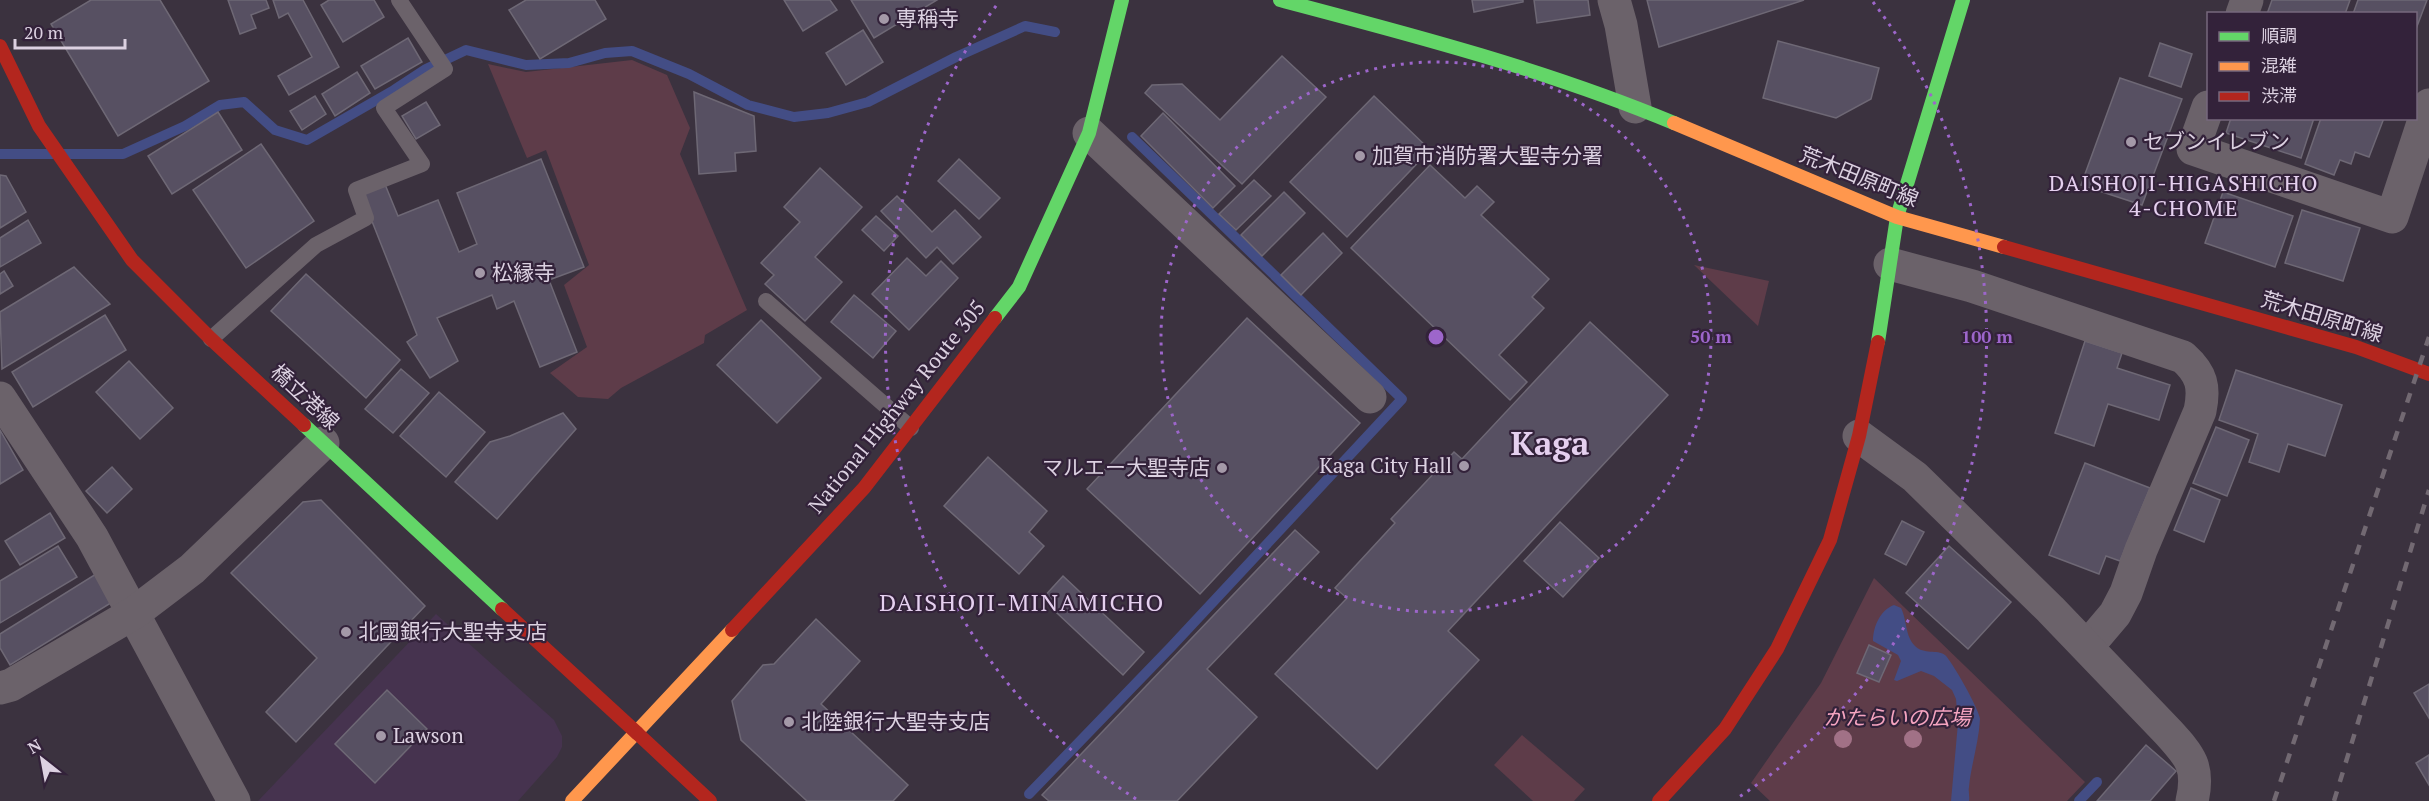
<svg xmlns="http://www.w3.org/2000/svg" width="2429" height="801" font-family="'PT Serif','Noto Sans JP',serif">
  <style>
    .built { fill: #46334f }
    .green { fill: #5e3c49 }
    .water { fill: #434d85 }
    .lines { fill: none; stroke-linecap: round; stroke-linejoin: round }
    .stream { stroke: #434d85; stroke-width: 10 }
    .building { fill: #575062; stroke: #6e6875; stroke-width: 1.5 }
    .lane { stroke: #6b626a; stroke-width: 16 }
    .street { stroke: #6b626a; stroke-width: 33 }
    .fast { stroke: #63d668; stroke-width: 14 }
    .slow { stroke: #ff974d; stroke-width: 14 }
    .jam { stroke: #b3261e; stroke-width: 14 }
    .rail { stroke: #726972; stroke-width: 4.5; stroke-dasharray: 10 10; stroke-linecap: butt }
    .tree { fill: #a17186 }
    .ring { fill: none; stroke: #9d66cb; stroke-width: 3; stroke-dasharray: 3 6 }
    .poi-dot { fill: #a499a8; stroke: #33223a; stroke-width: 2 }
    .labels { text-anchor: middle; stroke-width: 4.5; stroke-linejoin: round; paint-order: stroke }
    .poi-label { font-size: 21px; fill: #dcd1e1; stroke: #33223a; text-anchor: start }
    .street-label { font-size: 21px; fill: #dcd1e1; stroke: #33223a }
    .park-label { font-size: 21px; font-style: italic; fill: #f5a4c0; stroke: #33223a }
    .neighbourhood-label { font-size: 22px; letter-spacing: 1.5px; fill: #e5d0ef; stroke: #33223a }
    .quarter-label { font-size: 24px; letter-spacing: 1.5px; fill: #e5d0ef; stroke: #33223a }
    .town-label { font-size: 33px; font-weight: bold; fill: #e5d0ef; stroke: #33223a }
    .centre { fill: #9d66cb; stroke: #33223a; stroke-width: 3 }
    .ring-label { font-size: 18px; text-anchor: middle; font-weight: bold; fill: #9d66cb; stroke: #33223a; stroke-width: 4.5; stroke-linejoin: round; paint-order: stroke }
  </style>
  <rect width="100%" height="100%" fill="#3b323f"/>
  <path class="built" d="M436,614L554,720L562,736V747L557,757L518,801H258Z"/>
  <g class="green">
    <path d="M632,60L667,75L690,128L680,154L747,310L705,335L704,343L621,388L608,399L578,397L550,373L587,347L564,285L589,265L546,150L527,158L488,64L526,72Z"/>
    <path d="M1694,265L1769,281L1758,326Z"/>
    <path d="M1874,578L2085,782L2067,801H1770L1751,783L1821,683Z"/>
    <path d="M1522,735L1585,789L1574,801H1533L1494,765Z"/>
  </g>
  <path class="water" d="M1894,605L1901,608C1907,620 1905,636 1915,646C1924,655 1937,649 1945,655C1952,661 1980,711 1980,719C1979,742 1971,765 1969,787C1968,792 1970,796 1969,801H1951L1958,723L1956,699L1952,690L1934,676L1921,671L1897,681L1894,680L1901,661L1898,655L1873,641C1873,627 1880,610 1894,605Z"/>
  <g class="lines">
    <g class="stream">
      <path d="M0,154H123L185,126L220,105L244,102L275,130L307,140L394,90L426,69L466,50L526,65L569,63L605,53L632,51L689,74L748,105L794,117L828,113L868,102L956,57L1025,26L1055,32"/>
      <path d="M1029,794L1171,647L1402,399L1132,137"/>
      <path d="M2079,801L2097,782"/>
    </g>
  </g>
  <g class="building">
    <path d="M91,0H160L209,81L118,136L51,24Z"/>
    <path d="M228,0H266L269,8L251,15L256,28L240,34Z"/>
    <path d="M273,0H303L339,67L289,95L278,76L312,57L288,13L279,18Z"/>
    <path d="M329,0H374L384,17L343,42L321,5Z"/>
    <path d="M526,0H595L606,19L540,59L509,10Z"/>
    <path d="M784,0H830L837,10L803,31Z"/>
    <path d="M851,0H937L874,38Z"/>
    <path d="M1472,0H1523V2L1474,12Z"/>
    <path d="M1534,0H1588L1590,15L1537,23Z"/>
    <path d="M1647,0H1804L1659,47Z"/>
    <path d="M2272,0H2350L2345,14H2267Z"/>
    <path d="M2358,0H2427L2416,29V14H2353Z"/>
    <path d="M863,30L883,62L846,85L826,53Z"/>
    <path d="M408,38L422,62L375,89L361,66Z"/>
    <path d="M1778,41L1879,68L1871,99L1836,118L1763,98Z"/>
    <path d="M2160,43L2192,54L2181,87L2149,76Z"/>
    <path d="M1282,56L1326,97L1242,184L1145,93L1152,85L1182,84L1220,120Z"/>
    <path d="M357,72L370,93L335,116L322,94Z"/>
    <path d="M2120,78L2182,99L2142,205L2081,185Z"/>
    <path d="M694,92L754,116L756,151L735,153L736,171L699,174Z"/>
    <path d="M315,96L326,114L302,130L290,111Z"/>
    <path d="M1374,96L1430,150L1347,237L1290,182Z"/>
    <path d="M426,102L440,125L416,139L402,116Z"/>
    <path d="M218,112L242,150L172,194L148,156Z"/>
    <path d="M1163,113L1235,186L1213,208L1141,136Z"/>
    <path d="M2231,118H2314L2301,158L2226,133Z"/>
    <path d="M2321,118H2384L2369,157L2355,152L2351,164L2340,160L2334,175L2305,164Z"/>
    <path d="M261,144L314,221L246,268L193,190Z"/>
    <path d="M541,159L584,267L549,280L577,352L540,367L514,301L497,309L492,295L437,318L458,361L430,378L407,342L417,335L360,191L384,182L398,216L438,200L459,252L477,244L457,193Z"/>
    <path d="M959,159L1000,198L979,219L938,181Z"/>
    <path d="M1430,165L1465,198L1477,186L1494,202L1481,215L1549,279L1532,297L1544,308L1499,355L1527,382L1510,400L1351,248Z"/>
    <path d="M820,168L862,207L815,257L842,282L805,321L765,284L774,275L761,263L800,222L784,207Z"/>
    <path d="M0,175L6,176L26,212L0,228Z"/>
    <path d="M1254,180L1271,196L1236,230L1219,214Z"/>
    <path d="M1284,192L1305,213L1262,256L1241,235Z"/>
    <path d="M2223,192L2293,216L2275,267L2205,243Z"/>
    <path d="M897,196L932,232L955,210L981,237L953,264L937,247L926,258L881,211Z"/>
    <path d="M2302,210L2360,228L2343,281L2285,263Z"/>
    <path d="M876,216L898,236L884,251L862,230Z"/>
    <path d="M28,220L41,243L0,267V238Z"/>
    <path d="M1323,233L1342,253L1301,295L1281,275Z"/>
    <path d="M907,258L926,276L941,261L958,278L909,330L872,294Z"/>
    <path d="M74,267L110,304L2,369L0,312Z"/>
    <path d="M4,271L13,286L0,294V274Z"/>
    <path d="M306,274L400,360L366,398L271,311Z"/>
    <path d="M854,295L896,331L873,358L831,322Z"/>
    <path d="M105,315L126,350L33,407L12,372Z"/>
    <path d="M1247,318L1360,423L1200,594L1087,489Z"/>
    <path d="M761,320L821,378L777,423L717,365Z"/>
    <path d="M1590,322L1668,395L1448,631L1479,660L1377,769L1275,674L1347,598L1335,588L1395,523L1391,519L1454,452L1462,459Z"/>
    <path d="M2085,341L2122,353L2117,368L2170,385L2159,420L2108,404L2094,446L2055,433Z"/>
    <path d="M129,361L173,408L140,439L96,392Z"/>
    <path d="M401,369L429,393L393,433L365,409Z"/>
    <path d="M2236,370L2342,405L2325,456L2288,444L2279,472L2249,462L2258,434L2219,420Z"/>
    <path d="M439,392L485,432L446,477L400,436Z"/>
    <path d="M563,413L576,429L497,519L455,482L490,442L510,436Z"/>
    <path d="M2216,427L2249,440L2227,496L2193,483Z"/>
    <path d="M0,430L23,470L0,484Z"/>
    <path d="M988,457L1047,511L1029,532L1044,546L1019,574L944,506Z"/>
    <path d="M2085,463L2150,488L2120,561L2106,556L2099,574L2049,555Z"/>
    <path d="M112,467L132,489L107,513L86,491Z"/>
    <path d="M2191,488L2220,500L2204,542L2174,530Z"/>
    <path d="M321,500L425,606L296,742L266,712L317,658L231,573L303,502Z"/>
    <path d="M50,513L65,538L20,565L5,541Z"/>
    <path d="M1902,521L1924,532L1906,565L1885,554Z"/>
    <path d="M1560,522L1599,558L1563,597L1524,561Z"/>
    <path d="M1295,530L1319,552L1207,669L1257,717L1177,801H1049L1042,795Z"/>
    <path d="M58,546L77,577L0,623V581Z"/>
    <path d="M1949,546L2011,602L1968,649L1906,593Z"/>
    <path d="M96,574L114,601L10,665L0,648V634Z"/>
    <path d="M1063,576L1144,652L1123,675L1042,599Z"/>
    <path d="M816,619L860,661L821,704L908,785L893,801H807L741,740L732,701L763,665L774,664Z"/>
    <path d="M1869,645L1891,655L1879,682L1857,673Z"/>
    <path d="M2429,684V718L2414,693Z"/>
    <path d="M387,690L427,729L375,783L335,744Z"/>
    <path d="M2146,745L2176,771L2150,801H2097Z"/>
    <path d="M2429,755V785L2416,763Z"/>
  </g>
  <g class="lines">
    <g class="lane">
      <path d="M766,301L911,428"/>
      <path d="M211,339L316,245L366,218L356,190L422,164L384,108L445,69L399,0"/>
    </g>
    <g class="street">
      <path d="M1614,0L1621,25L1635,107"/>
      <path d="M2242,14L2247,0"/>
      <path d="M2208,107L2193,149L2392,217L2429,105"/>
      <path d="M1089,133L1370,397"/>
      <path d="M1890,264L1972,286L2183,357C2202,374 2205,387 2200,411L2141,550L2126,593L2115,614L2087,647"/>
      <path d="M0,398L92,537L234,801"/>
      <path d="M1859,436L1915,477L2050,609L2168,732C2190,756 2200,767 2192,801"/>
      <path d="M0,688L11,685L134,613L192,569L323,443"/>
    </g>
    <g class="fast">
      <path d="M1280,0C1413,35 1547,70 1674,123"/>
      <path d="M995,318L1019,287L1089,133L1122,0"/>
      <path d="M1878,342L1897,217L1963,0"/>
      <path d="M304,425L502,609"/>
    </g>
    <g class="slow">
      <path d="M1674,123L1897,217L2004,247"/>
      <path d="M572,801L732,630"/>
    </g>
    <g class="jam">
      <path d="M0,46L39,126L132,260L211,339L304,425"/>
      <path d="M2004,247L2356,347L2429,374"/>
      <path d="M502,609L637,733"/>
      <path d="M732,630L864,488L995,318"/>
      <path d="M637,733L710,801"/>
      <path d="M1659,801L1725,729L1777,649L1830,540L1859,436L1878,342"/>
    </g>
    <g class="rail">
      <path d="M2274,801L2429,337"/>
      <path d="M2334,801L2429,490"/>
    </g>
  </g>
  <g class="tree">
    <circle cx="1843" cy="739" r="9"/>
    <circle cx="1913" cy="739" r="9"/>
  </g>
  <g class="ring">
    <circle cx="1436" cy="337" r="275"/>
    <path d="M1136 799A551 551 0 0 1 999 2M1873 2A551 551 0 0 1 1736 799"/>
  </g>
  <g class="poi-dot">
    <circle cx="884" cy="19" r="6"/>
    <circle cx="2131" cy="142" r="6"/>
    <circle cx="1360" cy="156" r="6"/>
    <circle cx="480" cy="273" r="6"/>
    <circle cx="1464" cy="466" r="6"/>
    <circle cx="1222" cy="468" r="6"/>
    <circle cx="346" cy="632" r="6"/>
    <circle cx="789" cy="722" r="6"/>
    <circle cx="381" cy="736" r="6"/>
  </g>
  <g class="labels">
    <g class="poi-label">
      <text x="896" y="26">専稱寺</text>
      <text x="2143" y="149">セブンイレブン</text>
      <text x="1372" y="163">加賀市消防署大聖寺分署</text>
      <text x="492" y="280">松縁寺</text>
      <text x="1452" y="473" text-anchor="end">Kaga City Hall</text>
      <text x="1210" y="475" text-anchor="end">マルエー大聖寺店</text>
      <text x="358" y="639">北國銀行大聖寺支店</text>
      <text x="801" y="729">北陸銀行大聖寺支店</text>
      <text x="393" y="743">Lawson</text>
    </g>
    <g class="street-label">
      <text transform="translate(1859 177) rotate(22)" y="7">荒木田原町線</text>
      <text transform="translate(2322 317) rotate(17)" y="7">荒木田原町線</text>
      <text transform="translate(305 397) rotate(43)" y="7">橋立港線</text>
      <text transform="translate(897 407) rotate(-51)" y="7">National Highway Route 305</text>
    </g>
    <g class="park-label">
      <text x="1897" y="725">かたらいの広場</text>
    </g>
    <g class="neighbourhood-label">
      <text x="2184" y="191">DAISHOJI-HIGASHICHO<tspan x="2184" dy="25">4-CHOME</tspan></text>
    </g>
    <g class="quarter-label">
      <text x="1022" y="611">DAISHOJI-MINAMICHO</text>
    </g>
    <g class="town-label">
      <text x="1550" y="455">Kaga</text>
    </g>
  </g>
  <circle cx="1436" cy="337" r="9" class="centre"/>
  <g class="ring-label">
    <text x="1711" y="343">50 m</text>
    <text x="1987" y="343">100 m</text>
  </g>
  <rect x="2207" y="12" width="210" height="108" fill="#33223a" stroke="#77687d" stroke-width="1.5"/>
  <rect x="2219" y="32" width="30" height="9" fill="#63d668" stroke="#77687d" stroke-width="1.5"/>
  <text x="2261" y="42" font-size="18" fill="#dcd1e1">順調</text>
  <rect x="2219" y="62" width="30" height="9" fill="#ff974d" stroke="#77687d" stroke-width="1.5"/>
  <text x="2261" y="72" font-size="18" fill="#dcd1e1">混雑</text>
  <rect x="2219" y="92" width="30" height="9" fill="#b3261e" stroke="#77687d" stroke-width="1.5"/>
  <text x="2261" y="102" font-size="18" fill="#dcd1e1">渋滞</text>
  <g transform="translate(42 759) rotate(329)" stroke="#33223a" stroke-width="4.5" paint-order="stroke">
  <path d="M0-4.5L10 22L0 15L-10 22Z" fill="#dcd1e1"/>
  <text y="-9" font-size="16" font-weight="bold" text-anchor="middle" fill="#dcd1e1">N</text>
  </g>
  <path d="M15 39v9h110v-9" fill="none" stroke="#dcd1e1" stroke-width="3"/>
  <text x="24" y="39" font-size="18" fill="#dcd1e1" stroke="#33223a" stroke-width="4.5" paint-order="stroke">20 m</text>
</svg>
